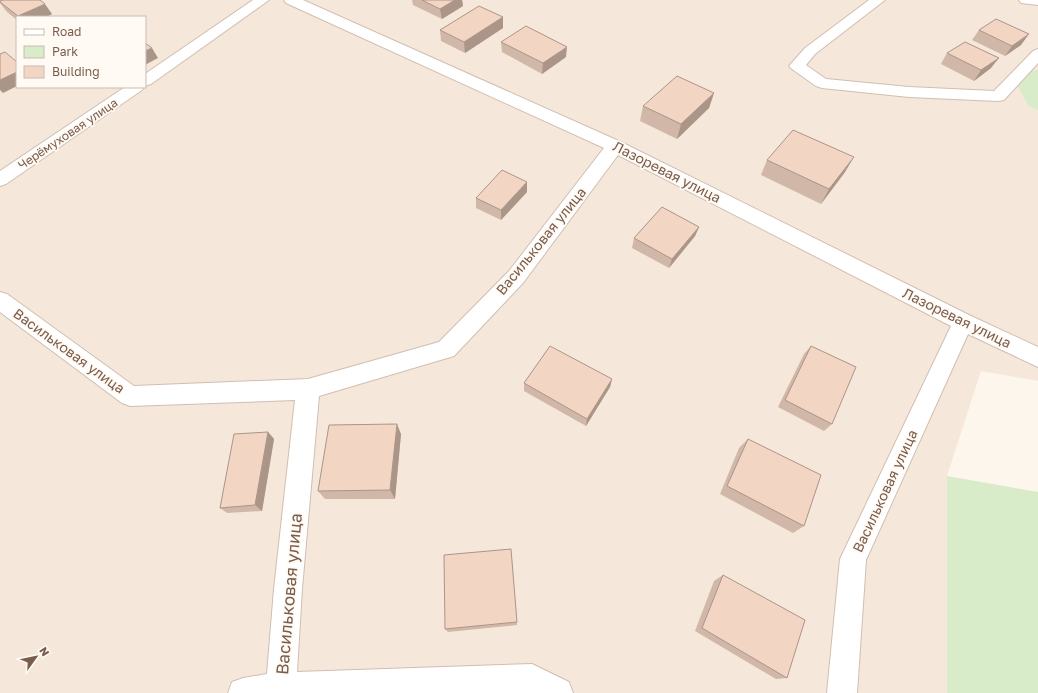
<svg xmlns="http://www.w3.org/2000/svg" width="1038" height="693" font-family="'Golos Text',sans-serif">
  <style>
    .residential { fill: #f5e8da; fill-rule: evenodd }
    .green { fill: #d8ecc9 }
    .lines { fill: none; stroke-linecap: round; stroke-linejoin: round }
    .minor-casing { stroke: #d1beb0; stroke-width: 2 }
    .minor { fill: #fff; fill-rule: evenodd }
    .wall { fill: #d1b7a8 }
    .shaded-wall { fill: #aa9588 }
    .building { fill: #f3d5c3; stroke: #aa9588 }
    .labels { text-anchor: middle; stroke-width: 3.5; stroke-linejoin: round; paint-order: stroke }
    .far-street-label { font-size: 12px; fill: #7a5c4d; stroke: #fffaf3 }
    .street-label { font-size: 14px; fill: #7a5c4d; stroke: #fffaf3 }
    .near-street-label { font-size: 17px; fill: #7a5c4d; stroke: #fffaf3 }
  </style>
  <rect width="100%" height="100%" fill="#fdf6ec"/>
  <path class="residential" d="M0,0H1038V381L981,371L947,476V693H0ZM17,17H145V87H17Z"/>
  <g class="green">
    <path d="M1038,70V110L1028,105L1010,72Z"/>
    <path d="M947,476L1038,492V693H947Z"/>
  </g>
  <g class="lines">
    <defs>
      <g id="minor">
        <path d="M253,0H269L151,84L145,86V74Z"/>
        <path d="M284,0H303L621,142L971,316L1038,347V367L968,334L866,560L857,693H827L840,559L951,326L618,155L523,283L454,356L319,396L302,589L297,672L532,664L569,682L573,693H228L232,682L243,678L267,674L274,589L295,400L130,406L122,403L0,312V292L7,294L134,386L308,379L439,342L509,271L604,148L286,3Z"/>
        <path d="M869,0H885L815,54L806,65L826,79L909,87L994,91L1033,51L1038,49V63L1004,100L998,101L909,97L822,88L816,86L792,69L789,66L805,48Z"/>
        <path d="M1019,0H1038V5L1021,3Z"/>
        <path d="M125,87H144L142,90L6,184L0,186V171Z"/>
      </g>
    </defs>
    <use href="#minor" class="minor-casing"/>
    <use href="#minor" class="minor"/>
  </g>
  <g class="wall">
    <path d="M412,0H462L463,6L442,19L413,5Z"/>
    <path d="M0,1L52,14L46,17H17V20L7,12L0,3Z"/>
    <path d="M503,17V28L465,53L441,41L440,30Z"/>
    <path d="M979,30L1021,45L1005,56L972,40Z"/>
    <path d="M501,42L566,57L542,74L502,52Z"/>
    <path d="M947,53L991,68L974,81L941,64Z"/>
    <path d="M714,93L709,108L677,139L640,121L643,106Z"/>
    <path d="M767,160L845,172L821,204L761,175Z"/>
    <path d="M527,182V192L501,220L476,208V198Z"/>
    <path d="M699,227L695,236L669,268L632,248L634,238Z"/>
    <path d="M811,346L832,424L824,431L778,407L804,354Z"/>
    <path d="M612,379L610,387L586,426L524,391V383Z"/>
    <path d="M268,432L274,439L262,511L227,513L220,508Z"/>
    <path d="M401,434L395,499H325L318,491Z"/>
    <path d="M748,439L804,526L793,533L720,494L739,448Z"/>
    <path d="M723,575L787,678L776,679L695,631L714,581Z"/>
    <path d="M517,622V625L448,632L445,629Z"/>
  </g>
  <g class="shaded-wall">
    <path d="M455,0H462L463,6L442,19L440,9Z"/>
    <path d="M45,4L52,14L46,17H19L18,16Z"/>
    <path d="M503,17V28L465,53L464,42Z"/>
    <path d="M1029,34L1021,45L1005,56L1012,46Z"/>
    <path d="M567,47L566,57L542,74L543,63Z"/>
    <path d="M152,48L158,58L145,65V51Z"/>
    <path d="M999,58L991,68L974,81L981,70Z"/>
    <path d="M17,72V86L3,93L0,90V80Z"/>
    <path d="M714,93L709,108L677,139L681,124Z"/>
    <path d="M854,157L845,172L821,204L829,189Z"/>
    <path d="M527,182V192L501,220V210Z"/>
    <path d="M699,227L695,236L669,268L672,259Z"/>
    <path d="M612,379L610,387L586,426L587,419Z"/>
    <path d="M397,424L401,434L395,499L390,490Z"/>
    <path d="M268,432L274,439L262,511L255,505Z"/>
  </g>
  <g class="building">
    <path d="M3,0H40L45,4L18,16L0,2V1Z"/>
    <path d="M422,0H455L440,9Z"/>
    <path d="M479,6L503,17L464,42L440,30Z"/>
    <path d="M996,19L1029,34L1012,46L979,30Z"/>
    <path d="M526,26L567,47L543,63L501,42Z"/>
    <path d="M965,42L999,58L981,70L947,53Z"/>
    <path d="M145,43L152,48L145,51Z"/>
    <path d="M5,52L17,62V72L0,80V54Z"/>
    <path d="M677,76L714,93L681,124L643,106Z"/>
    <path d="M793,130L854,157L829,189L767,160Z"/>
    <path d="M502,170L527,182L501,210L476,198Z"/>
    <path d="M662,207L699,227L672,259L634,238Z"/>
    <path d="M550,346L612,379L587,419L524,383Z"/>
    <path d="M811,346L856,367L832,424L785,400Z"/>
    <path d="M397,424L390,490L318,491L329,425Z"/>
    <path d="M268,432L255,505L220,508L234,434Z"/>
    <path d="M748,439L821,475L804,526L727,486Z"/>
    <path d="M511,549L517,622L445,629L444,555Z"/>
    <path d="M723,575L805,620L787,678L702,628Z"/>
  </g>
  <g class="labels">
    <g class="far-street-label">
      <text transform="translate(68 134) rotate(-34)" y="4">Черёмуховая улица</text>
    </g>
    <g class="street-label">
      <text transform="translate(667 172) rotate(27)" y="5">Лазоревая улица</text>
      <text transform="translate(541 241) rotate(-51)" y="5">Васильковая улица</text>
      <text transform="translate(957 318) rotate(26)" y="5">Лазоревая улица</text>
      <text transform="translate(69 351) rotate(36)" y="5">Васильковая улица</text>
      <text transform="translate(885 491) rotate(-65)" y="5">Васильковая улица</text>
    </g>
    <g class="near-street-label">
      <text transform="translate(289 594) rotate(-85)" y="6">Васильковая улица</text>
    </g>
  </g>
  <rect x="16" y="16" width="130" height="72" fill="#fffaf3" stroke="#cabbb1"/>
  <rect x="24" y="29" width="20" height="6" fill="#ffffff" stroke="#cabbb1"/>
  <text x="52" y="36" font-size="12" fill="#7a5c4d">Road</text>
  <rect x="24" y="46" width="20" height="12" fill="#d8ecc9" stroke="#cabbb1"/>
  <text x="52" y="56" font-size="12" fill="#7a5c4d">Park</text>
  <rect x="24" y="66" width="20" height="12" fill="#f3d5c3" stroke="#cabbb1"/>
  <text x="52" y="76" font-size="12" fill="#7a5c4d">Building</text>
  <g transform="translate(36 657) rotate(57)" stroke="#fffaf3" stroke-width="3" paint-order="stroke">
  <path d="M0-3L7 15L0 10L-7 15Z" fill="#7a5c4d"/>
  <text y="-6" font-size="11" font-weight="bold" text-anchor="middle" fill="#7a5c4d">N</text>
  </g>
</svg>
